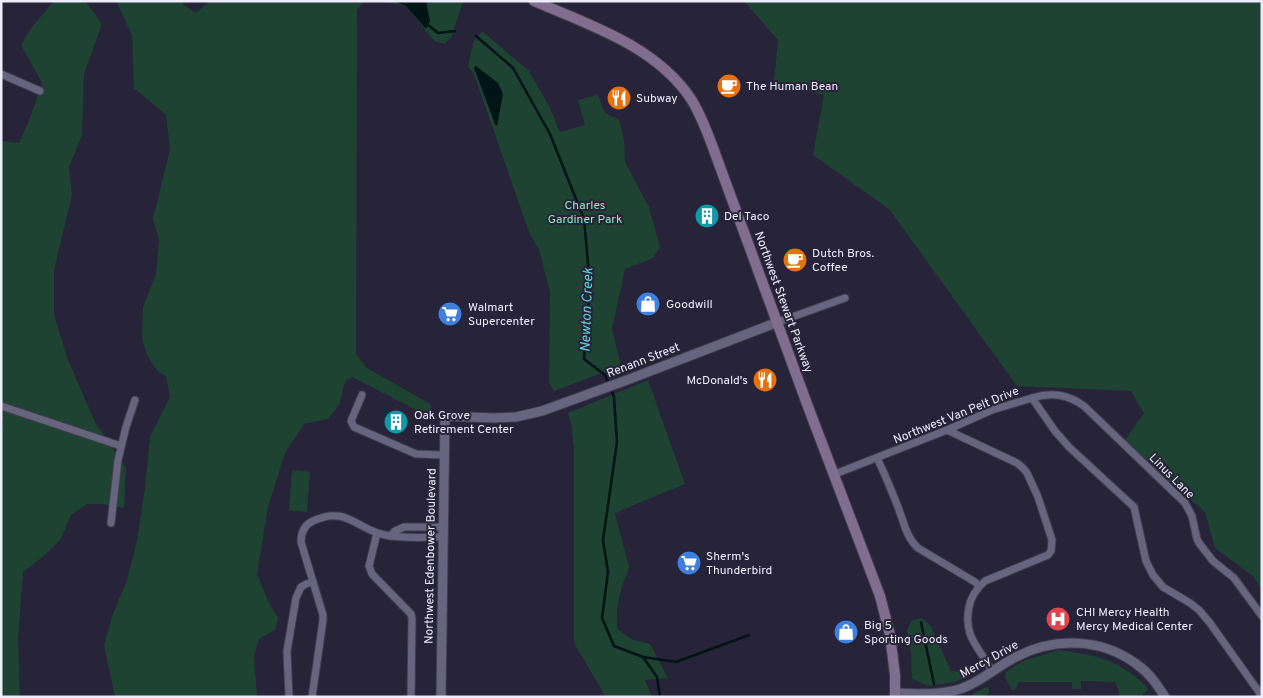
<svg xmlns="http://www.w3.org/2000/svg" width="1263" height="698" font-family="Overpass,sans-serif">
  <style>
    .green { fill: #1e4332 }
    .water { fill: #011517 }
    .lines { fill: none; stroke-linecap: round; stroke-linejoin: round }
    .stream { stroke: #011517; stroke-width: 2.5 }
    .minor-casing { stroke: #413d4f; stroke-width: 9 }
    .tertiary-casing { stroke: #413d4f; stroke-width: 11 }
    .secondary-casing { stroke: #413d4f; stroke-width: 12 }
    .minor { stroke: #67647d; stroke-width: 7 }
    .tertiary { stroke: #67647d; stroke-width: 9 }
    .secondary { stroke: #816d8e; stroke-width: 10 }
    .labels { text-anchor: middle; stroke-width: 4; stroke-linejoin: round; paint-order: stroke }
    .poi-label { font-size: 12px; fill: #eeecfb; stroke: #272339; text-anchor: start }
    .park-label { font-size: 12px; fill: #92e8bd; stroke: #272339 }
    .street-label { font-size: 12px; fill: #eeecfb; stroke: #272339 }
    .water-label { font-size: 14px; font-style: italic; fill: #60d2da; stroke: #272339 }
  </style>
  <rect width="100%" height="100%" fill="#272339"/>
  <g class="green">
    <path d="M54,1H85L102,24L84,74L82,135L69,167L72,195L54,270V315L68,360L95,422L126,468L124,508L102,504H87L71,515L60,540L45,555L23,572L18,640L20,697H1V508L2,504L1,439L3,421L1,416V141L19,143L30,118L42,83L21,45L32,27Z"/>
    <path d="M116,1H182L184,5L196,13L210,1H365L357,10L356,354L367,368L430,404L432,412L430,417L352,377L345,382L339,405L328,419L304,424L285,453L268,507L257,574L269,603L278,618L275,630L259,639L254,656L257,697H115L104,645L113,614L127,580L137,541L145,487L150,437L170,397L166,376L158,372L147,355L142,339L143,307L156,274L159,240L153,219L170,149L166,115L134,88L132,35Z"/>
    <path d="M371,1H463L452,36L445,44L434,41L405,5Z"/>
    <path d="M744,1H1262V590L1254,577L1215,548L1205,512L1123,443L1144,413L1131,391L1017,386L889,209L813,155L824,95L774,82L778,40Z"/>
    <path d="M482,31L529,71L549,106L560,132L585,125L578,100L598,95L605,113L619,120L624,140L625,162L649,207L660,247L653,258L625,269L612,329L621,366L554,391L549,383L550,292L539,250L529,232L474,74L468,66L474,41Z"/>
    <path d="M648,380L685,484L624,509L615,514L629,567L621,589L617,610V629L633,640L650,644L668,678L645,680L652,697H606L574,643V449L571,422L568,413Z"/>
    <path d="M292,470L310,472L307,512L289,510Z"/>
    <path d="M922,618L931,626L951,671L973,673L955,682L928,686L912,679L911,652L907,631L911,621Z"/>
    <path d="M1059,650C1075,653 1093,654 1109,661C1123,667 1136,676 1147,687L1148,690L1143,694L1141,697H1119V691L1115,682L1081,681V689H1072V682H1019L1015,690H1012L1005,677L1006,672L1023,661Z"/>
    <path d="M989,687V692L986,697H973L972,694L984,688Z"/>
  </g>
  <g class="water">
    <path d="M391,1H426L430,21L426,29L405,5Z"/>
    <path d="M476,66L498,83L503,94L497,126L495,124L474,68Z"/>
  </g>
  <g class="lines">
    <g class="stream">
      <path d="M427,24L438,33L455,31"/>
      <path d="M476,36L513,68L550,134L584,219L590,285L584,359L605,375L614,397L617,442L603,540L608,572L602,618L614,646L643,657L657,677L660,697"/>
      <path d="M921,622L934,684"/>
      <path d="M643,657L676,662L749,635"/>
    </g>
    <defs>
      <g id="minor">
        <path d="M1,74L40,91"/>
        <path d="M778,322L845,298"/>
        <path d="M362,395L351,421L354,427L416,454L444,455"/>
        <path d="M1032,398C1052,392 1067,394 1084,406L1185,503L1192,516L1197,539L1199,543L1213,561L1234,578L1262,616"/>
        <path d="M1,406L121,446"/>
        <path d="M947,430L1017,463L1023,468L1027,473L1038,497L1052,540L1051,551L1048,555L985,581C976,589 971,596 969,607C963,637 979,647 992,671"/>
        <path d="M877,458C884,472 890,487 896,502C903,518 905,536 918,548L975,582L979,586"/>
        <path d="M835,474L947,430L992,410L1032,398L1055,431L1069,447L1134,507L1146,561L1153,575L1163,587L1190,603L1199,610L1210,623L1259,692L1261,697"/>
        <path d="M111,523L118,460L126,427L135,400"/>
        <path d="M377,533L369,566L372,574L411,614L412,618L411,697"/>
        <path d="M390,536L395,531L404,527H443"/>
        <path d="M289,697L287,651L296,598L301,587L306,584L313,582"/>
        <path d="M312,697L323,620V615L301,542C301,532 304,525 313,521C347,505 357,530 385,535C404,539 424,537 443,537"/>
      </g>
      <g id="tertiary">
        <path d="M896,693C917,694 940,695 960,689C980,683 997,666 1016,657C1054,637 1100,638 1135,663C1142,668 1149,674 1154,681C1158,686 1161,691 1165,697"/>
        <path d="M441,697L445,416L494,418L516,417L542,411L627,380L778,322"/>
      </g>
      <path id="secondary" d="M534,1C589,25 656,46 691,99C700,113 706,129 712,145L807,404L880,596L890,635L895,675V697"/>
    </defs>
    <use href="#minor" class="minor-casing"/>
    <use href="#tertiary" class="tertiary-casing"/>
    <use href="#secondary" class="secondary-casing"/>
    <use href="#minor" class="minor"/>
    <use href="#tertiary" class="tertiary"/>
    <use href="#secondary" class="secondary"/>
  </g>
  <defs>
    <symbol id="cafe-disc" viewBox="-11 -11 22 22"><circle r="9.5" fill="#e8710a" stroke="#272339"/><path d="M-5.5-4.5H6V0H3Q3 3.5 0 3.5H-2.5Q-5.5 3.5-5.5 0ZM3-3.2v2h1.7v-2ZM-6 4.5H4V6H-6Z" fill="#fff"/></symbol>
    <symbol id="restaurant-disc" viewBox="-11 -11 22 22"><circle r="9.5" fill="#e8710a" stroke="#272339"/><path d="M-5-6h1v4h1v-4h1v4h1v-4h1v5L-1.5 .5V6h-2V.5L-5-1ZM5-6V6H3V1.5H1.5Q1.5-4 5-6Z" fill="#fff"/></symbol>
    <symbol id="building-disc" viewBox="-11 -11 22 22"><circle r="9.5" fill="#0f9aa8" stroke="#272339"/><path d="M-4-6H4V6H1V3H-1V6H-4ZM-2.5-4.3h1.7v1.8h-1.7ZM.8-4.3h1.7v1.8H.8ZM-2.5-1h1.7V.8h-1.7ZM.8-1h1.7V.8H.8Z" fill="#fff"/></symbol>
    <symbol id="shop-disc" viewBox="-11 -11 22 22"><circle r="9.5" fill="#3f7fe0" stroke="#272339"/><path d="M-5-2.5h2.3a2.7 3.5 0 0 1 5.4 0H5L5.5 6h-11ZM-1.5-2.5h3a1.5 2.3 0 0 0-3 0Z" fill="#fff"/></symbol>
    <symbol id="supermarket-disc" viewBox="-11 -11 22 22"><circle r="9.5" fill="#3f7fe0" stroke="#272339"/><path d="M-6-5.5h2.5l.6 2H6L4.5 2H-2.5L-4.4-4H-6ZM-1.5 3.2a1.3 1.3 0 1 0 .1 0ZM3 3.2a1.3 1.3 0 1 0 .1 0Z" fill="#fff"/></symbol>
    <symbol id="hospital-disc" viewBox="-11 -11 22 22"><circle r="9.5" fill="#e0444e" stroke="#272339"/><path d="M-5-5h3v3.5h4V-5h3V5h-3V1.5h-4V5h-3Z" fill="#fff"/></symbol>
  </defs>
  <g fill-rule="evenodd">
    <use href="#cafe-disc" x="715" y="72" width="28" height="28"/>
    <use href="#restaurant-disc" x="605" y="84" width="28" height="28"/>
    <use href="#building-disc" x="693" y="202" width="28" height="28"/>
    <use href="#cafe-disc" x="781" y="246" width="28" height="28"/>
    <use href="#shop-disc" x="634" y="290" width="28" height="28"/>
    <use href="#supermarket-disc" x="436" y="300" width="28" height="28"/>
    <use href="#restaurant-disc" x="751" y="366" width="28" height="28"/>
    <use href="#building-disc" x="382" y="408" width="28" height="28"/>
    <use href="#supermarket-disc" x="675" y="549" width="28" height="28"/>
    <use href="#hospital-disc" x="1044" y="605" width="28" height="28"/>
    <use href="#shop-disc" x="832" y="618" width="28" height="28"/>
  </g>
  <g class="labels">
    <g class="poi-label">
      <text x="746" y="90">The Human Bean</text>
      <text x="636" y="102">Subway</text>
      <text x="724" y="220">Del Taco</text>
      <text x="812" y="257">Dutch Bros.<tspan x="812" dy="14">Coffee</tspan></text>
      <text x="666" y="308">Goodwill</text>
      <text x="468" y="311">Walmart<tspan x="468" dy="14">Supercenter</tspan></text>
      <text x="748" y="384" text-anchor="end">McDonald's</text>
      <text x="414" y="419">Oak Grove<tspan x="414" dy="14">Retirement Center</tspan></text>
      <text x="706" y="560">Sherm's<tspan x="706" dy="14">Thunderbird</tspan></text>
      <text x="1076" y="616">CHI Mercy Health<tspan x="1076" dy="14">Mercy Medical Center</tspan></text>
      <text x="864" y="629">Big 5<tspan x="864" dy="14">Sporting Goods</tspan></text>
    </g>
    <g class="park-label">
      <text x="585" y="209">Charles<tspan x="585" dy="14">Gardiner Park</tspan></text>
    </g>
    <g class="street-label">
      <text transform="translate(784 302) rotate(70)" y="4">Northwest Stewart Parkway</text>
      <text transform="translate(643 360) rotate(-21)" y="4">Renann Street</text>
      <text transform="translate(956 415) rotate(-22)" y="4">Northwest Van Pelt Drive</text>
      <text transform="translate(1172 476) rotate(45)" y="4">Linus Lane</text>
      <text transform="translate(430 556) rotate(-89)" y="4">Northwest Edenbower Boulevard</text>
      <text transform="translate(989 659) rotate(-29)" y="4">Mercy Drive</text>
    </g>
    <g class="water-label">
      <text transform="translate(586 310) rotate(-88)" y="5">Newton Creek</text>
    </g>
  </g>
  <rect width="1263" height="698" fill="none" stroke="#eeecfb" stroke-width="5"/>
</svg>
